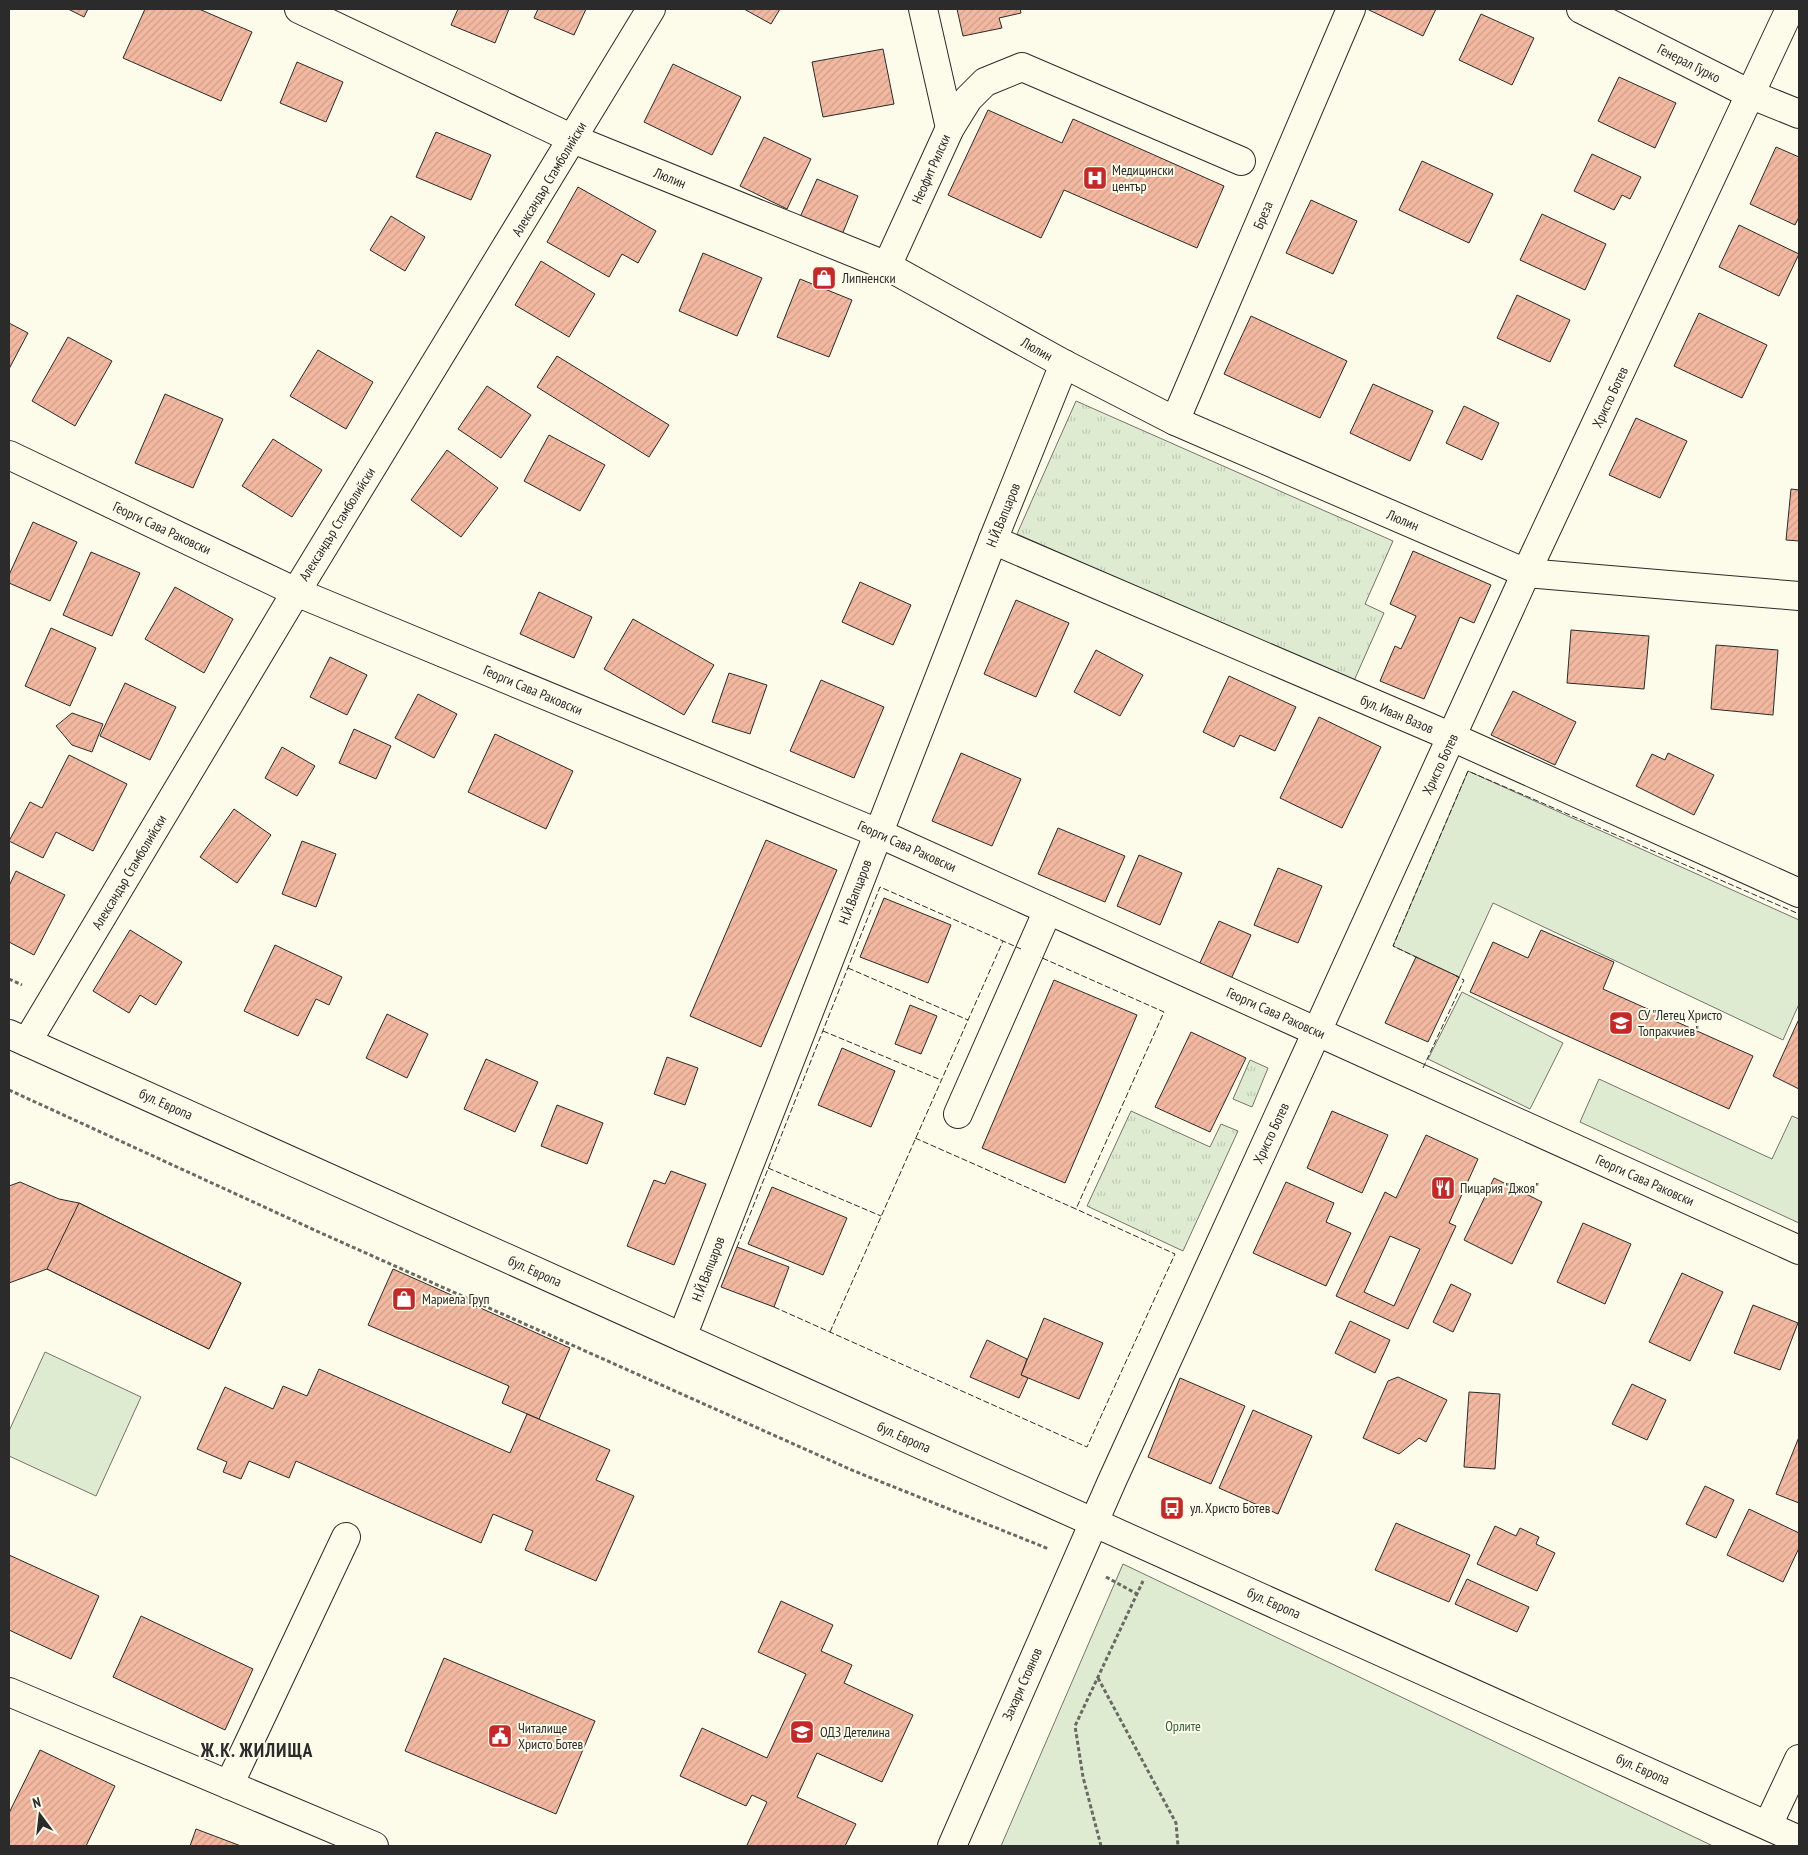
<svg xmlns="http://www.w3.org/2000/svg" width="1808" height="1855" font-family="'PT Sans Narrow',sans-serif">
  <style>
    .grass { fill: url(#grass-tufts); stroke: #74746e }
    .park { fill: #deebd1; stroke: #74746e }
    .building { fill: url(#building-hatch); stroke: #2b2b2b; fill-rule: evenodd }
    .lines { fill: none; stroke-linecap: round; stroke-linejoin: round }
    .minor-casing { stroke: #2b2b2b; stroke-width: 30 }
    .path { stroke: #6a6964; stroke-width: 3; stroke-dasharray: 4 2.5; stroke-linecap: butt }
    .minor { stroke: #fdfbea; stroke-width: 28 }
    .fence { stroke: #2b2b2b; stroke-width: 1; stroke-dasharray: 6 2.5; stroke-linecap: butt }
    .labels { text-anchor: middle; stroke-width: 4; stroke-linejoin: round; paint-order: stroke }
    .street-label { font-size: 14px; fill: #2b2b2b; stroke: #fdfbea }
    .poi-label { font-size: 14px; fill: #2b2b2b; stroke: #fdfbea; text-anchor: start }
    .park-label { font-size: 14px; fill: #34623c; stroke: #fdfbea }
    .district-label { font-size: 19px; font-weight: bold; letter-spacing: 1px; fill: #2b2b2b; stroke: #fdfbea }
  </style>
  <defs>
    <pattern id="grass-tufts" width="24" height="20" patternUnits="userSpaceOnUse" patternTransform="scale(1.25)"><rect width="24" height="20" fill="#deebd1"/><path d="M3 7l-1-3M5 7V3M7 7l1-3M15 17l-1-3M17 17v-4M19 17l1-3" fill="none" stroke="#bfcab4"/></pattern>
    <pattern id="building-hatch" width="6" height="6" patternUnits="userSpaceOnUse" patternTransform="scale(1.25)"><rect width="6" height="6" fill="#f2b8a0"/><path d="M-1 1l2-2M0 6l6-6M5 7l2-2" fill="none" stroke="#d09e8a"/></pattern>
  </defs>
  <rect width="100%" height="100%" fill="#fdfbea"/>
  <g class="grass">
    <path d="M1076,401L1393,541L1365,604L1384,613L1353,683L1017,534Z"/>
    <path d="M1250,1060L1268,1068L1252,1107L1233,1099Z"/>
    <path d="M1131,1111L1210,1147L1221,1124L1238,1131L1183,1251L1087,1206Z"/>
  </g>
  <g class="park">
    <path d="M1468,771L1799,920V1004L1783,1040L1493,903L1459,977L1393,946Z"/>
    <path d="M1462,992L1563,1043L1530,1109L1428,1059Z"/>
    <path d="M1599,1079L1772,1159L1792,1116L1799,1119V1223L1580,1122Z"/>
    <path d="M45,1352L141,1397L96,1496L9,1456V1431Z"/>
    <path d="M1123,1564L1713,1846H1001Z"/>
  </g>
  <g class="building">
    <path d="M68,9H88L84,17Z"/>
    <path d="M145,9H199L252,32L221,101L123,58Z"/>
    <path d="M458,9H509L495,43L451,25Z"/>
    <path d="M538,9H586L574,35L534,18Z"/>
    <path d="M744,9H780L771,24Z"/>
    <path d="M957,9H1020L1021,13L999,18L1002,28L963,36Z"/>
    <path d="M1367,9H1436L1423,36Z"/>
    <path d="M1481,14L1534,38L1512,85L1459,60Z"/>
    <path d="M883,49L894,104L823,117L812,62Z"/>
    <path d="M297,62L343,82L326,122L280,103Z"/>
    <path d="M673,64L741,97L712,155L644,122Z"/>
    <path d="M1619,77L1676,103L1655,148L1598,121Z"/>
    <path d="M988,110L1062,143L1073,119L1224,186L1197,248L1064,190L1041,238L948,195Z"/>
    <path d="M436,132L491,155L471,200L416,177Z"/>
    <path d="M764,137L811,159L787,209L740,186Z"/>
    <path d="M1776,147L1799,157V217L1795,225L1750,204Z"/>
    <path d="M1592,154L1641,177L1630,199L1622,195L1614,210L1574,191Z"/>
    <path d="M1422,161L1493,194L1469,243L1399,210Z"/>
    <path d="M817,179L858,196L839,242L797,224Z"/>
    <path d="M578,187L656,231L638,263L622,254L609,277L547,242Z"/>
    <path d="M1311,200L1357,221L1333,274L1286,253Z"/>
    <path d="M1542,214L1606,244L1585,290L1520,260Z"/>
    <path d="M391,216L425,237L405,271L370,250Z"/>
    <path d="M1739,225L1799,254L1779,296L1719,267Z"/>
    <path d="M703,253L762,278L737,336L679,311Z"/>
    <path d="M541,261L595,294L569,337L515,305Z"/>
    <path d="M800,279L852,300L829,357L777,337Z"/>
    <path d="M1517,295L1570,320L1550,362L1497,338Z"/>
    <path d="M1699,313L1767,345L1742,398L1674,366Z"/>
    <path d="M1251,316L1347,361L1320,418L1224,374Z"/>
    <path d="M9,323L28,333L9,369Z"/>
    <path d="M68,337L112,361L75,426L32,401Z"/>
    <path d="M318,350L373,382L346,429L290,396Z"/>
    <path d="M557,356L669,425L649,457L537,387Z"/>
    <path d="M1373,384L1433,411L1410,461L1350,433Z"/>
    <path d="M487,386L531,415L501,458L458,429Z"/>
    <path d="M165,394L223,419L193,488L135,463Z"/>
    <path d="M1464,406L1499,423L1482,460L1446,443Z"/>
    <path d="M1636,418L1687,441L1660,498L1609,475Z"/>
    <path d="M549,435L605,465L580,511L524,481Z"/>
    <path d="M273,439L322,470L292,517L242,486Z"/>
    <path d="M447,450L498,488L461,537L411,500Z"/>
    <path d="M1791,489L1799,490V541L1786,540Z"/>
    <path d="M33,522L77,542L50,601L9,583V575Z"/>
    <path d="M1413,551L1491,585L1474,623L1460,617L1424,699L1380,681L1395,646L1401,649L1416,616L1390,604Z"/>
    <path d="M91,552L140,573L112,636L63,615Z"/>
    <path d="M860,582L911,605L893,645L842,622Z"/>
    <path d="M175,587L233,619L204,673L145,639Z"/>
    <path d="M539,592L592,617L574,658L520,634Z"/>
    <path d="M1016,600L1069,623L1036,697L984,674Z"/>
    <path d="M633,619L714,665L684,715L604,669Z"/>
    <path d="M51,628L96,648L70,706L25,686Z"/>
    <path d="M1571,630L1649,636L1644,689L1567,683Z"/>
    <path d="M1716,645L1778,650L1773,715L1711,709Z"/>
    <path d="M1096,650L1143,675L1120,716L1074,692Z"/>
    <path d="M330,657L367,675L347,715L310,697Z"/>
    <path d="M729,673L767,685L750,734L712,722Z"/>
    <path d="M1229,676L1296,707L1275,751L1240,735L1234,747L1203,732Z"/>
    <path d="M821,680L884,707L854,778L790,751Z"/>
    <path d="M125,683L176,707L150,760L100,736Z"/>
    <path d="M1513,691L1576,722L1555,765L1491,735Z"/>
    <path d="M418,694L457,714L434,758L395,738Z"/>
    <path d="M72,713L103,724L92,752L72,745L56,726Z"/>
    <path d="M1319,717L1381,747L1342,828L1280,798Z"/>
    <path d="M354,729L391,746L376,779L339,763Z"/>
    <path d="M495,734L573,771L546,829L468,792Z"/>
    <path d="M282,747L315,766L297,796L265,778Z"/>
    <path d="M961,753L1021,779L992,846L932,821Z"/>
    <path d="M1668,753L1714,775L1694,815L1636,786L1652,754L1665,760Z"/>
    <path d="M69,755L127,784L93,851L56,832L43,858L9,841L30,802L42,808Z"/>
    <path d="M234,809L271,835L237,883L200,857Z"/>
    <path d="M1058,828L1125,856L1105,902L1038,874Z"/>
    <path d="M766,840L837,870L761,1047L690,1016Z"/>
    <path d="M302,841L336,854L316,907L282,894Z"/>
    <path d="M1139,855L1182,873L1160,925L1117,906Z"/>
    <path d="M1278,868L1322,886L1298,943L1254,925Z"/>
    <path d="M16,871L65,895L34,955L9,942V886Z"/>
    <path d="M884,898L951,925L928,983L860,957Z"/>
    <path d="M1219,921L1251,935L1231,979L1199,965Z"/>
    <path d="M130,930L182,962L156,1005L140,995L129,1013L93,991Z"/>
    <path d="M1541,930L1614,962L1603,989L1753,1056L1729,1109L1470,992L1493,942L1528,958Z"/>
    <path d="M275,945L342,977L329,1005L316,999L298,1036L244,1011Z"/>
    <path d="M1416,957L1459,977L1428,1042L1385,1023Z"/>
    <path d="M1054,980L1137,1015L1065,1183L982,1148Z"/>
    <path d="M910,1005L937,1016L921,1054L895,1044Z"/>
    <path d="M387,1014L428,1034L407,1078L366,1058Z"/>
    <path d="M1799,1019V1089L1773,1076Z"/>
    <path d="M1191,1032L1246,1058L1210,1132L1155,1107Z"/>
    <path d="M842,1048L895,1071L871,1127L818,1105Z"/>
    <path d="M667,1057L698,1068L685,1105L654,1094Z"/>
    <path d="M486,1059L538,1082L515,1132L464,1109Z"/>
    <path d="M557,1105L603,1123L587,1164L541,1146Z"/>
    <path d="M1332,1111L1388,1135L1362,1193L1307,1168Z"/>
    <path d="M1426,1135L1478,1159L1449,1223L1456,1226L1408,1329L1336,1296L1385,1192L1396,1198ZM1390,1236L1420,1249L1394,1306L1364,1292Z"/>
    <path d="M671,1171L706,1184L674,1265L627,1246L654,1180L665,1184Z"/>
    <path d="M1494,1178L1542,1202L1512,1264L1464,1240Z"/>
    <path d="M20,1182L59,1199L79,1203L241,1283L209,1349L47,1269L9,1283V1186Z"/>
    <path d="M1286,1182L1334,1203L1326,1222L1351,1233L1326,1286L1253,1253Z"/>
    <path d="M772,1187L847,1218L823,1275L748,1244Z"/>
    <path d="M79,1203L241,1283L209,1349L47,1269Z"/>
    <path d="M1583,1223L1631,1244L1605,1304L1557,1282Z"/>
    <path d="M737,1247L789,1267L774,1307L721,1287Z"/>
    <path d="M393,1269L570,1348L539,1419L502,1403L509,1386L368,1325Z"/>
    <path d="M1682,1273L1723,1292L1690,1361L1649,1342Z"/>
    <path d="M1451,1284L1471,1294L1453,1332L1433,1322Z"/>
    <path d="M1753,1305L1798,1323L1780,1370L1734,1353Z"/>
    <path d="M1044,1318L1103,1343L1079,1399L1021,1375Z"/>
    <path d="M1350,1321L1390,1340L1375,1373L1335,1353Z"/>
    <path d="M987,1340L1027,1359L1021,1375L1028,1378L1019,1398L970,1377Z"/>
    <path d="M319,1369L510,1453L527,1414L610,1450L596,1480L634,1496L596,1581L525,1550L533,1531L493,1514L481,1543L296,1461L289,1478L249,1461L241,1479L223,1472L227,1462L197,1449L225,1387L273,1409L283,1386L307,1396Z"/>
    <path d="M1398,1377L1447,1400L1426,1442L1419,1438L1399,1454L1363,1438L1388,1381Z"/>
    <path d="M1180,1378L1245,1406L1211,1484L1148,1457Z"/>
    <path d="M1632,1384L1666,1400L1647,1440L1612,1424Z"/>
    <path d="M1469,1392L1500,1394L1495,1469L1464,1467Z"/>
    <path d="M1253,1410L1312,1436L1278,1514L1219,1488Z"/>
    <path d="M1799,1437V1503L1776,1494Z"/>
    <path d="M1705,1486L1734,1500L1716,1538L1686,1524Z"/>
    <path d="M1749,1509L1799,1533V1548L1783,1582L1727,1555Z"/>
    <path d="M1396,1523L1470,1555L1449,1602L1375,1570Z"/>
    <path d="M1495,1526L1516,1536L1520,1528L1539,1537L1536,1544L1555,1553L1537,1591L1477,1564Z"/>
    <path d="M9,1555L99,1596L71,1659L9,1630Z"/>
    <path d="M1467,1579L1529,1607L1517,1632L1455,1604Z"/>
    <path d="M781,1601L833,1625L821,1651L852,1665L844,1683L913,1715L882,1782L817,1753L797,1797L856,1824L845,1846H749L747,1845L767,1802L752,1795L746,1806L680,1776L702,1728L767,1758L806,1674L758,1652Z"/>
    <path d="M141,1616L253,1669L225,1730L113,1677Z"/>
    <path d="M444,1658L595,1721L556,1814L405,1751Z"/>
    <path d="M40,1750L115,1786L86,1846H9V1813Z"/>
    <path d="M196,1829L241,1846H190Z"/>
  </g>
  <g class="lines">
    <defs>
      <g id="minor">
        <path d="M299,9L573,139L887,266L1064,364L1175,421L1526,573L1799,596"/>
        <path d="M923,9L950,128"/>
        <path d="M1581,9L1752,95L1799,114"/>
        <path d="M887,266L950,128L968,99L985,82L1022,67L1241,161"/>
        <path d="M1175,421L1351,9"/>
        <path d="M9,455L296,592L878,833L1799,1250"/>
        <path d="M993,540L1452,737L1799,893"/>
        <path d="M9,1034L1799,1840"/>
        <path d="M27,1042L296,592L651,9"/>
        <path d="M958,1114L1048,910"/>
        <path d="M682,1337L993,540L1064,364"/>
        <path d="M9,1692L374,1846"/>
        <path d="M229,1785L346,1537"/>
        <path d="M1768,1825L1799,1759"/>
        <path d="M952,1846L1112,1481L1526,573L1790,9"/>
      </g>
    </defs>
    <use href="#minor" class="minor-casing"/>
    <g class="path">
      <path d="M9,979L22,985"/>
      <path d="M9,1090L321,1233L854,1471L1049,1549"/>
      <path d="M1106,1577L1137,1594"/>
      <path d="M1098,1678L1176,1823L1178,1846"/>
      <path d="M1101,1846L1083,1777L1075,1726L1143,1581"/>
    </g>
    <use href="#minor" class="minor"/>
    <g class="fence">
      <path d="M1418,958L1393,946L1468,771L1799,914"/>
      <path d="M848,968L968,1020"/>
      <path d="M823,1031L941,1080"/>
      <path d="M1423,1068L1464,980L1456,976"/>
      <path d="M915,1138L1076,1209L1164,1012L1040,957"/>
      <path d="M768,1168L881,1216"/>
      <path d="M737,1247L880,887L1003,941"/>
      <path d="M774,1307L1087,1447L1175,1254L1076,1209"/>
      <path d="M830,1332L1003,941L1021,949"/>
    </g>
  </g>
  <defs>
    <symbol id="hospital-square" viewBox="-11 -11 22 22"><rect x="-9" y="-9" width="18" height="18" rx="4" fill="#c62828" stroke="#fdfbea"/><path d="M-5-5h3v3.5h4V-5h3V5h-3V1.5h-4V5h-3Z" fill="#fff"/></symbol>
    <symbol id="shop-square" viewBox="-11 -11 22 22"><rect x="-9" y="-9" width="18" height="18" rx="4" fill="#c62828" stroke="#fdfbea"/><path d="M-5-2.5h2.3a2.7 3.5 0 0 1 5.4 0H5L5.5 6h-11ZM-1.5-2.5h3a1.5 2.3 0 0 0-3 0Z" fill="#fff"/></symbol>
    <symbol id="school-square" viewBox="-11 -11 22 22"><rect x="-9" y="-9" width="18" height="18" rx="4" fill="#c62828" stroke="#fdfbea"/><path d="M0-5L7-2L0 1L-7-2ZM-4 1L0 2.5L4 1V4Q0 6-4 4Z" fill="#fff"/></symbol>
    <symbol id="restaurant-square" viewBox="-11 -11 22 22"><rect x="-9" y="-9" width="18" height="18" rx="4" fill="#c62828" stroke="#fdfbea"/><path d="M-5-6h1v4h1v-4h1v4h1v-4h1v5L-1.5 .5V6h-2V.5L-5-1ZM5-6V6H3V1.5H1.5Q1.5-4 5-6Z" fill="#fff"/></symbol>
    <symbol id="bus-square" viewBox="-11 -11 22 22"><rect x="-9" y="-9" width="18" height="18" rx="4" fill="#c62828" stroke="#fdfbea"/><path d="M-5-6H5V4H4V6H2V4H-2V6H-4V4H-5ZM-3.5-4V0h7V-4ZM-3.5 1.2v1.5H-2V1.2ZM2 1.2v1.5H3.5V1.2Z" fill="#fff"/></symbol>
    <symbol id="civic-square" viewBox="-11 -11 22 22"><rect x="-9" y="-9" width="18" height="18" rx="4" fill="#c62828" stroke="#fdfbea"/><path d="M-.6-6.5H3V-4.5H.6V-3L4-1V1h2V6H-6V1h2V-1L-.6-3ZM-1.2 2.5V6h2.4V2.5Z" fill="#fff"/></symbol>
  </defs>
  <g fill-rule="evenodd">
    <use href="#hospital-square" x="1081" y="164" width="28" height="28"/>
    <use href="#shop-square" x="810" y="264" width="28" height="28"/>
    <use href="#school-square" x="1607" y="1009" width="28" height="28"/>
    <use href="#restaurant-square" x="1429" y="1174" width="28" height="28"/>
    <use href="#shop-square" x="390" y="1285" width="28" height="28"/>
    <use href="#bus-square" x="1158" y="1494" width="28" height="28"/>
    <use href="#school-square" x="788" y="1718" width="28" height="28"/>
    <use href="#civic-square" x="486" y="1722" width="28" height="28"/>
  </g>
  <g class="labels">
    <g class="street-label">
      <text transform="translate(1689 63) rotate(27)" y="5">Генерал Гурко</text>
      <text transform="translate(931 169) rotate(-66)" y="5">Неофит Рилски</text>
      <text transform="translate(670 178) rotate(22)" y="5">Люлин</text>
      <text transform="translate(549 179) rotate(-59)" y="5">Александър Стамболийски</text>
      <text transform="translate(1263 215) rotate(-67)" y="5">Бреза</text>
      <text transform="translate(1037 349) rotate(29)" y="5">Люлин</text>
      <text transform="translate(1610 397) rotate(-65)" y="5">Христо Ботев</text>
      <text transform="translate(1003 515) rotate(-68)" y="5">Н.Й.Вапцаров</text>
      <text transform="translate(1403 520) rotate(23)" y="5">Люлин</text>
      <text transform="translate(337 524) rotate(-58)" y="5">Александър Стамболийски</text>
      <text transform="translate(162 528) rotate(25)" y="5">Георги Сава Раковски</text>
      <text transform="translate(533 690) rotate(23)" y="5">Георги Сава Раковски</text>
      <text transform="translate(1397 714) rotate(23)" y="5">бул. Иван Вазов</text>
      <text transform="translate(1440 764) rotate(-65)" y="5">Христо Ботев</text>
      <text transform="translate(907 846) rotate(24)" y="5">Георги Сава Раковски</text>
      <text transform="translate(129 872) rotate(-59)" y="5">Александър Стамболийски</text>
      <text transform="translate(855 892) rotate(-69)" y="5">Н.Й.Вапцаров</text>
      <text transform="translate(1276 1013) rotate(24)" y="5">Георги Сава Раковски</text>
      <text transform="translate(166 1104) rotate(24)" y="5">бул. Европа</text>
      <text transform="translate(1271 1133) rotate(-65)" y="5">Христо Ботев</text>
      <text transform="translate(1645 1180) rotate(24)" y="5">Георги Сава Раковски</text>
      <text transform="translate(708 1269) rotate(-69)" y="5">Н.Й.Вапцаров</text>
      <text transform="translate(535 1271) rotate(24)" y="5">бул. Европа</text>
      <text transform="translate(904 1437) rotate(24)" y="5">бул. Европа</text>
      <text transform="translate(1274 1603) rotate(24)" y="5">бул. Европа</text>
      <text transform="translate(1022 1684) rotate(-66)" y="5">Захари Стоянов</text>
      <text transform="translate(1643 1769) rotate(24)" y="5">бул. Европа</text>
    </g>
    <g class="poi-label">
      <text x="1112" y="175">Медицински<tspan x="1112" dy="16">център</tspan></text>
      <text x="842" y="283">Липненски</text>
      <text x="1638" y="1020">СУ "Летец Христо<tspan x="1638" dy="16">Топракчиев"</tspan></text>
      <text x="1460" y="1193">Пицария "Джоя"</text>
      <text x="422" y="1304">Мариела Груп</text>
      <text x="1190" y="1513">ул. Христо Ботев</text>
      <text x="518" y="1733">Читалище<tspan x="518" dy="16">Христо Ботев</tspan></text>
      <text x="820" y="1737">ОДЗ Детелина</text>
    </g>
    <g class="park-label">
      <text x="1183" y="1731">Орлите</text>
    </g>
    <g class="district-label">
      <text x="257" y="1757">Ж.К. ЖИЛИЩА</text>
    </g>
  </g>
  <rect width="1808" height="1855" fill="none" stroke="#2b2b2b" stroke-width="20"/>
  <g transform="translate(40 1815) rotate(345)" stroke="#fdfbea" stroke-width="4" paint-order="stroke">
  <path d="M0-4L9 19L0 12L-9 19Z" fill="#2b2b2b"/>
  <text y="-8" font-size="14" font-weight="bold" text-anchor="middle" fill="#2b2b2b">N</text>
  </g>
</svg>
